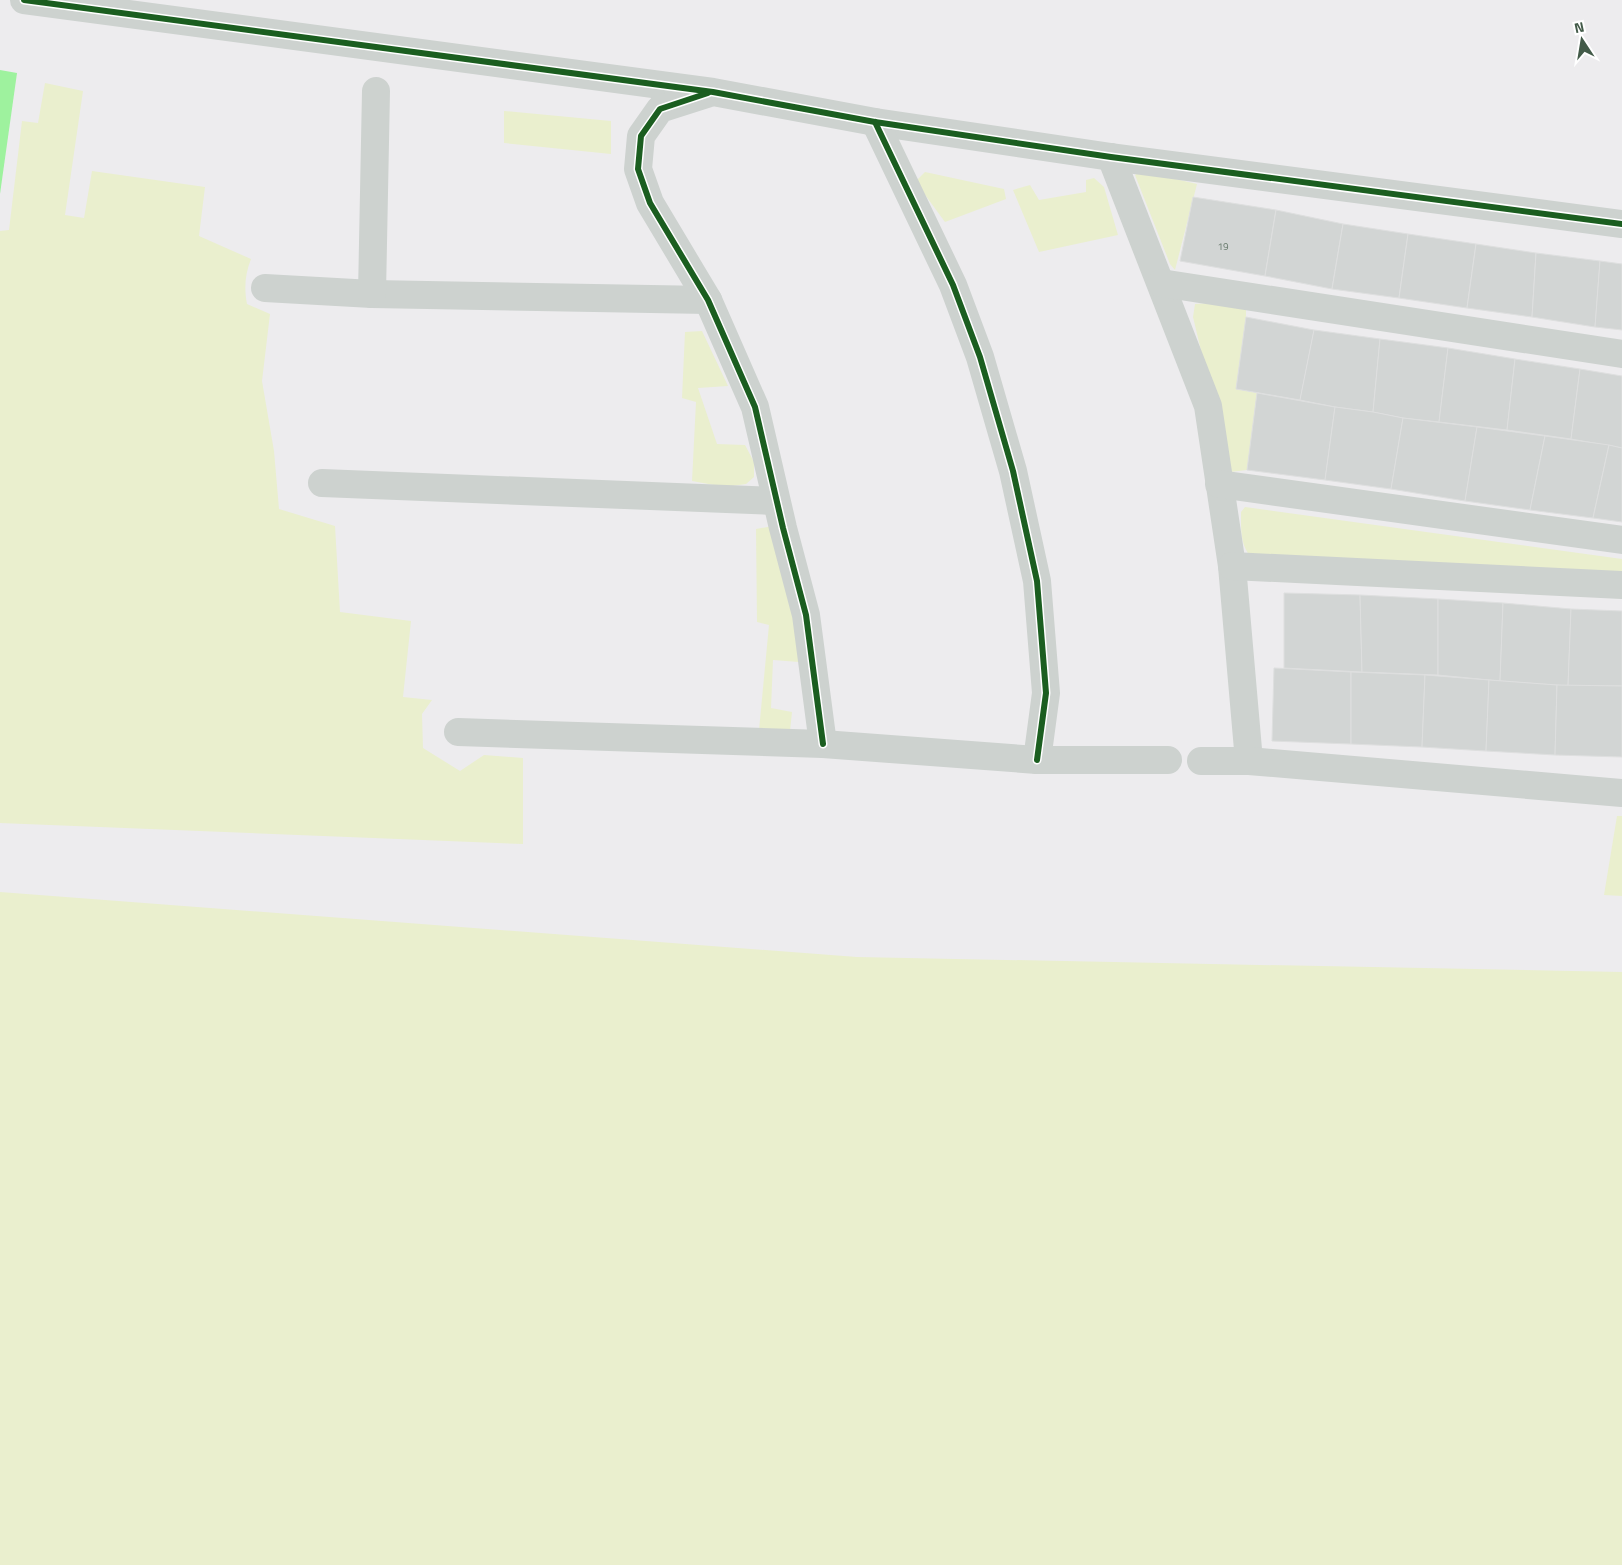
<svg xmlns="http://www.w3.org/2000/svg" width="1622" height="1565" font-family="'Titillium Web',sans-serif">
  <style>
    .green { fill: #eaefce }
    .water { fill: #9ef29e }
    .building { fill: #d2d5d4; stroke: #dedfdf }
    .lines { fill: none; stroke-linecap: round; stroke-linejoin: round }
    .minor { stroke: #cdd2cf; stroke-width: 28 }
    .cycleway-casing { stroke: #fff; stroke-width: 9 }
    .cycleway { stroke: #1b5e20; stroke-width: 6 }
    .labels { text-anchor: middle; stroke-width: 4.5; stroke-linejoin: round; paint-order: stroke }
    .number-label { font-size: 10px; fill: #687b6d }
  </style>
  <rect width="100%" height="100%" fill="#edecee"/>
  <g class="green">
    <path d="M45,83L83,91L65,215L84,218L92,171L205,187L199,236L251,259C245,274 244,288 247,304L270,314L262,381L274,451L279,509L335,526L340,612L411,621L403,697L432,700L422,714L423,748L460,771L484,755L523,758V844L0,823V231L9,230L22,121L38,123Z"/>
    <path d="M504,111L611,121V154L504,143Z"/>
    <path d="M1141,171L1197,184L1175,270L1170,264L1135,175Z"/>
    <path d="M925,172L1004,189L1006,199L945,222L920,188L917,180Z"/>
    <path d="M1094,178L1104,187L1118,235L1039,252L1013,190L1030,185L1039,200L1086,192V180Z"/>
    <path d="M1210,303L1246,306V317L1236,389L1257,393L1247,470L1230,472L1193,317L1195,304Z"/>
    <path d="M702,331L728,386L698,388L717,444L745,445L754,462V477L746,484L725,487L692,481L696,402L682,398L685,332Z"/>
    <path d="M1245,507L1622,559V578L1251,557C1240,545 1241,529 1241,512Z"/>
    <path d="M773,526L793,611L799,662L773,660L771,708L792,712L790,731L759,730L769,625L757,622L756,529Z"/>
    <path d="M1617,816H1622V896L1604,895Z"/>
    <path d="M0,892L857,957L1622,972V1565H0Z"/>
  </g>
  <path class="water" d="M0,70L17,73L0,194Z"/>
  <g class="building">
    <path d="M1193,197L1276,210L1265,276L1180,261Z"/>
    <path d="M1276,210L1343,224L1332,289L1265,276Z"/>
    <path d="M1343,224L1408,234L1399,298L1332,289Z"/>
    <path d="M1408,234L1476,244L1467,308L1399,298Z"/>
    <path d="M1476,244L1536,253L1532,317L1467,308Z"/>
    <path d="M1536,253L1600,261L1595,327L1532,317Z"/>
    <path d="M1600,261L1622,264V330L1595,327Z"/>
    <path d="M1246,317L1314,330L1300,400L1236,389Z"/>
    <path d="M1314,330L1380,339L1373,412L1335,407L1300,400Z"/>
    <path d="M1380,339L1448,348L1439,422L1403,418L1373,412Z"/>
    <path d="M1448,348L1515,359L1507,430L1439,422Z"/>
    <path d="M1515,359L1580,369L1571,439L1507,430Z"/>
    <path d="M1580,369L1622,376V448L1571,439Z"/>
    <path d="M1257,393L1335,407L1325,480L1247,470Z"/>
    <path d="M1335,407L1373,412L1403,418L1391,489L1325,480Z"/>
    <path d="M1403,418L1477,427L1465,501L1391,489Z"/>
    <path d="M1477,427L1545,436L1530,510L1465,501Z"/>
    <path d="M1545,436L1609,445L1593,518L1530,510Z"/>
    <path d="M1609,445L1622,448V522L1593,518Z"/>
    <path d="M1284,593L1360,595L1362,672L1284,668Z"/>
    <path d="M1360,595L1438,599V675L1362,672Z"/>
    <path d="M1438,599L1503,603L1500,681L1438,675Z"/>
    <path d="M1503,603L1571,609L1568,686L1500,681Z"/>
    <path d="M1571,609L1622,611V686H1568Z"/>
    <path d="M1274,668L1351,672V744L1272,741Z"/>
    <path d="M1351,672L1425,675L1422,747L1351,744Z"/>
    <path d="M1425,675L1489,680L1486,751L1422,747Z"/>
    <path d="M1489,680L1557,685L1555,755L1486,751Z"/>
    <path d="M1557,685L1622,686V757L1555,755Z"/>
  </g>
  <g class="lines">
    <g class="minor">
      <path d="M24,0L713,92L875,122L1111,157L1622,224"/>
      <path d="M707,94L660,109L641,136L638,169L650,203L708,300L755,407L783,528L806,615L823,744"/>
      <path d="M875,122L953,285L980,357L1013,471L1037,581L1046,693L1037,760"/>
      <path d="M1111,157L1208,406L1232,566L1249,761"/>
      <path d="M1161,283L1622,354"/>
      <path d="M265,288L372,294L708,300"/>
      <path d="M372,294L376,91"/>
      <path d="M322,483L776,501"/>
      <path d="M1219,484L1622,540"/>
      <path d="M1232,566L1622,585"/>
      <path d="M458,732L823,744L1037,760H1168"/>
      <path d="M1201,761H1249L1622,793"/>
    </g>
    <defs>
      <g id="cycleway">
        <path d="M24,0L713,92L875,122L1111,157L1622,224"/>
        <path d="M708,93L660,109L641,136L638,169L650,203L708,300L755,407L783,528L806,615L823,744"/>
        <path d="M875,122L953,285L980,357L1013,471L1037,581L1046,693L1037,760"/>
      </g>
    </defs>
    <use href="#cycleway" class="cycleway-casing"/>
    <use href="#cycleway" class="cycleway"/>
  </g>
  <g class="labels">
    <g class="number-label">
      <text x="1223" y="250">19</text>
    </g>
  </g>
  <g transform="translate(1582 40) rotate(348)" stroke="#ffffff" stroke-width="4" paint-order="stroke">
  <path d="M0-4L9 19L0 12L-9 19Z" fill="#425a48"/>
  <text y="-8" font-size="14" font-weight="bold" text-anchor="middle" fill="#425a48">N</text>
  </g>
</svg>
